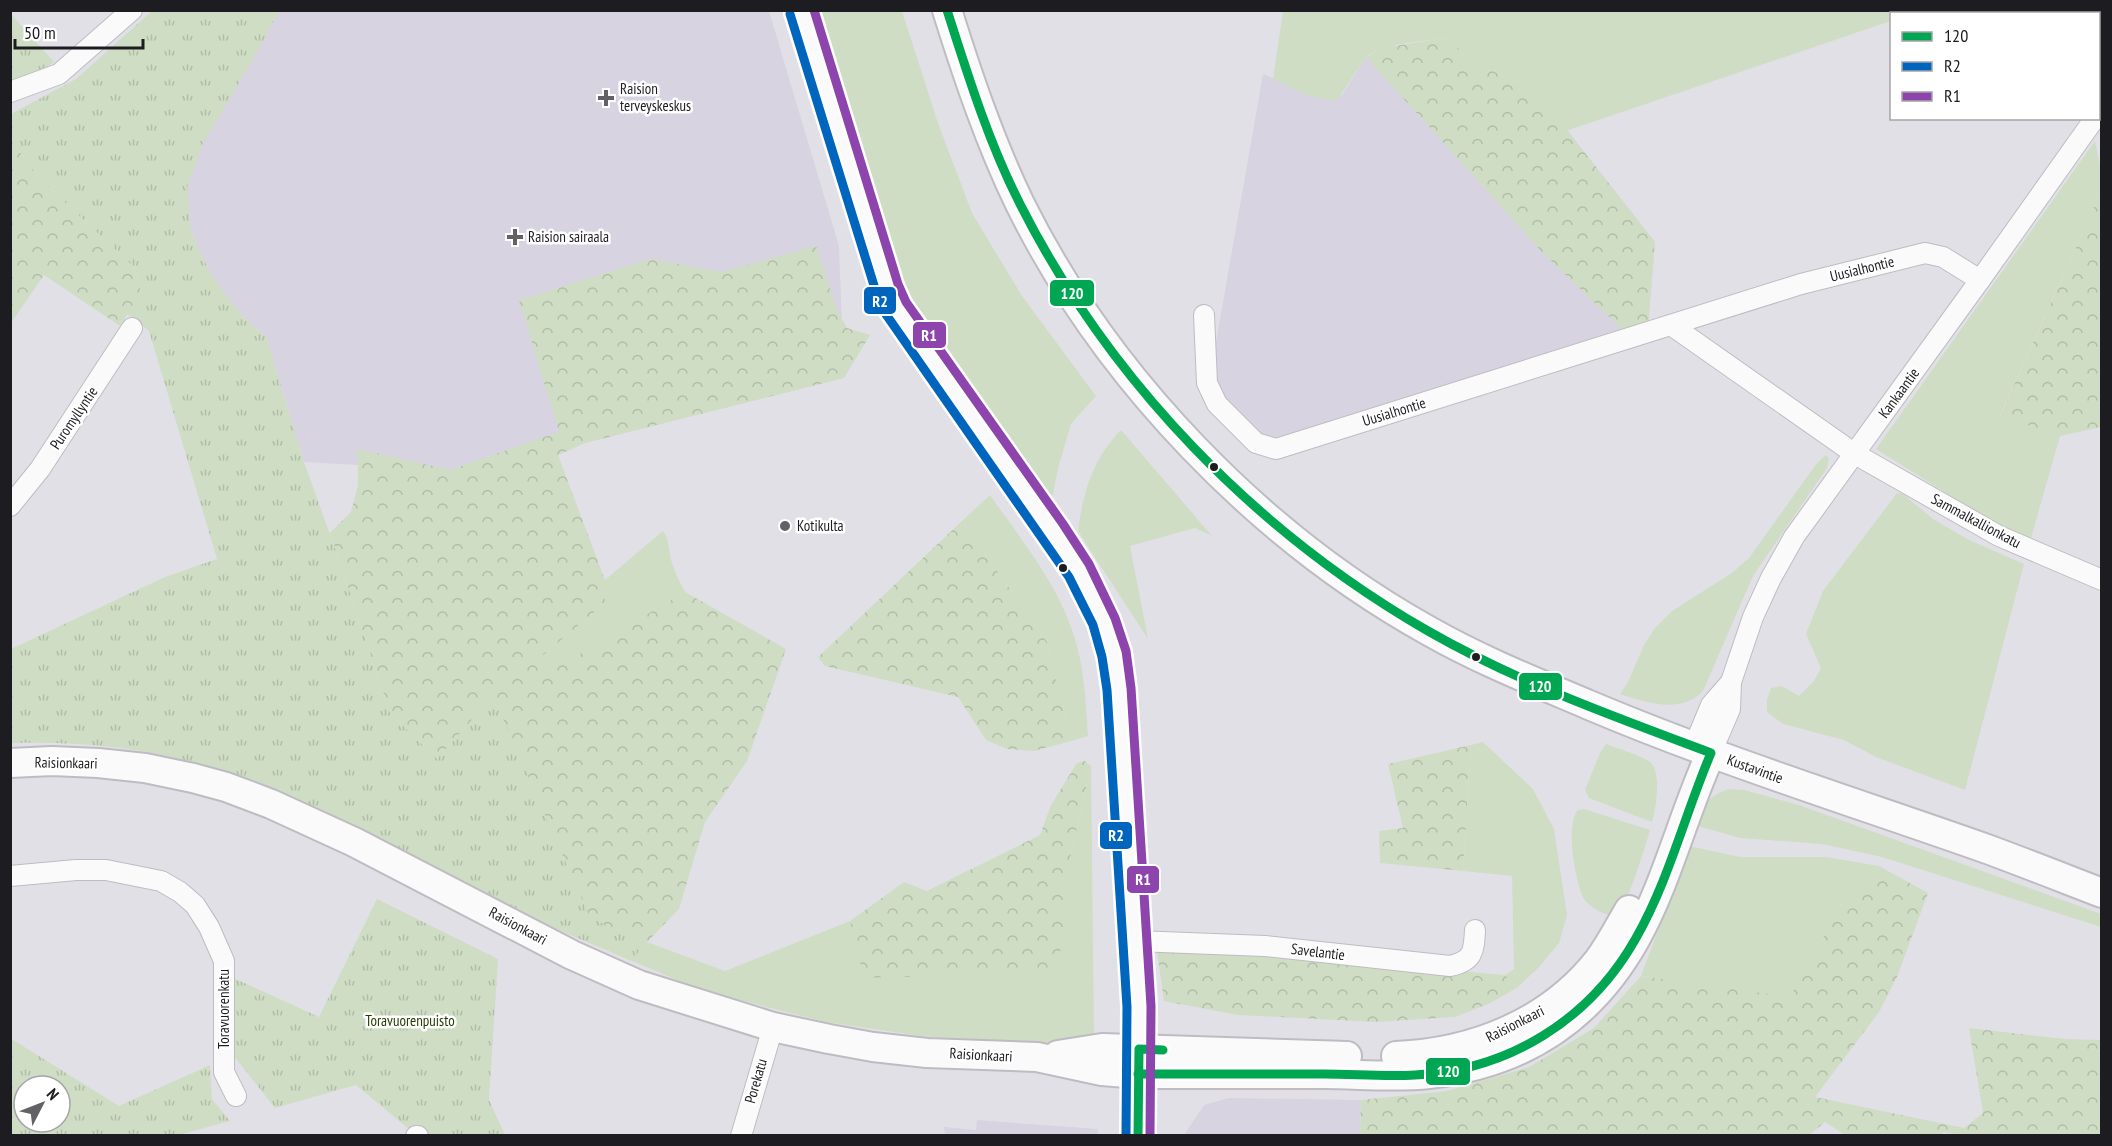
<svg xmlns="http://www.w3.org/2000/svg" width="2112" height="1146" font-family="'PT Sans Narrow',sans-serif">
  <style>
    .built { fill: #d7d3e1 }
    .green { fill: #cfddc4 }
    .forest { fill: url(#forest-crowns) }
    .park { fill: url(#park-tufts); fill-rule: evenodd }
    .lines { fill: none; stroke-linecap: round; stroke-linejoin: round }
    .minor-casing { stroke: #bebcc2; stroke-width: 22 }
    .tertiary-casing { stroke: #bebcc2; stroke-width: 28 }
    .secondary-casing { stroke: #bebcc2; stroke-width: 32 }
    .minor { stroke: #fbfafb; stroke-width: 20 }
    .tertiary { stroke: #fbfafb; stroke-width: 26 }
    .secondary { stroke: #fbfafb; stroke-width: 28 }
    .bus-1-casing { stroke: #fff; stroke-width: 14 }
    .bus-2-casing { stroke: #fff; stroke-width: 14 }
    .bus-3-casing { stroke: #fff; stroke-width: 14 }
    .bus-1 { stroke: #00a651; stroke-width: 9 }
    .bus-2 { stroke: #0065bd; stroke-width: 9 }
    .bus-3 { stroke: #8e44ad; stroke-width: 9 }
    .poi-dot { fill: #626166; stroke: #fff; stroke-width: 2 }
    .bus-dot { fill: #1d1c20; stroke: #fff; stroke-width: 2 }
    .labels { text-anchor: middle; stroke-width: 5; stroke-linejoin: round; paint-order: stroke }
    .poi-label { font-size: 15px; fill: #1d1c20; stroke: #fff; text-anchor: start }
    .street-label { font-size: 15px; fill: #1d1c20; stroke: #fff }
    .park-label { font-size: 15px; fill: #263d02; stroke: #fff }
    .line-badge { stroke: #fff; stroke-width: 2 }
    .badge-label { font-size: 16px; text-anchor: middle; font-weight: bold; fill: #fff }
  </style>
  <defs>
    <pattern id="forest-crowns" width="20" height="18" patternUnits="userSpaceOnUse" patternTransform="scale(1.5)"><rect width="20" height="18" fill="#cfddc4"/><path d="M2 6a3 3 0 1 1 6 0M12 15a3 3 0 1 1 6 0" fill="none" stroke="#b1bda8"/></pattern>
    <pattern id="park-tufts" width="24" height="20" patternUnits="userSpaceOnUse" patternTransform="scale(1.5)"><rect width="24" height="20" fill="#cfddc4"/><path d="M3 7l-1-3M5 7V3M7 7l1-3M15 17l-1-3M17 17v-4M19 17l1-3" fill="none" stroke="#b1bda8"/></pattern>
  </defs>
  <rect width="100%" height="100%" fill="#e2e0e7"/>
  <g class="built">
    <path d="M279,11H769L839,246L844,378L585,443L558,455L450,470L304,462L266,337L243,317L214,279L201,255L191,229L186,187L202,145Z"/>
    <path d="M1366,57L1563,131L1567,130L1655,242L1648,327L1250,451L1206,399L1263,74L1315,97L1342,95Z"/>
    <path d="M1229,1098L1361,1100L1360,1135H1184L1204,1105Z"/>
    <path d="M977,1120L1098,1129V1135H945L944,1127L976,1130Z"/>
  </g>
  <g class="green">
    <path d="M812,11H902L938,123L972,213L1022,296L1096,396L1071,424L1059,465L1051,503L1009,451L927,328L902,280Z"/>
    <path d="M1283,11H1922L1913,13L1892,14L1891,21L1563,132L1523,84L1471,62L1464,57L1452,39L1444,38C1421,42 1384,43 1366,57L1338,99C1316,103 1292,87 1273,79Z"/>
    <path d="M2095,141L2101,170V192L2000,415L2060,436L2031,538L1999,526L1876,449Z"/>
    <path d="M1121,430L1212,536L1195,528L1130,546L1148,639L1078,531C1083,493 1093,458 1121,430Z"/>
    <path d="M1826,455L1829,458L1827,468L1753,576L1703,691C1681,714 1647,703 1620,694L1628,682L1644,645L1655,628L1672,611L1732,573L1749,558L1817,463Z"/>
    <path d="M1897,493L1903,494L1933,519L1969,540L2024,564L1965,790L1876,757L1844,740L1783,724L1767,712V700L1771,688L1782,686L1799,696L1814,681L1821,668L1806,634L1823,591Z"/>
    <path d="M990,495C1024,544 1064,591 1078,650C1085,678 1086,708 1088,736L1071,741L1047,642L962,521Z"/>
    <path d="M663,531C669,539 668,545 670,554C672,568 679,580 685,592L541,678L536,661L605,603V580Z"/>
    <path d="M493,696L590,918L647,942L725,971L850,921L865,977L1011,974L1069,863L1091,766L1094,1034L1079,1040L1021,1045L921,1036L826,1022L700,990L516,911Z"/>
    <path d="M1483,742L1533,789L1554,829L1567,915L1559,943L1540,966L1517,988L1505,975L1514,969L1512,876L1463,871L1471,745Z"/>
    <path d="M1606,744C1616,748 1643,756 1650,762C1662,772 1656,809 1652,822L1589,798L1585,790L1600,753Z"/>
    <path d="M1729,789L1744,790L1799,805L2101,914V927L1882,857L1822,844L1740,838L1698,826C1700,806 1710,795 1729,789Z"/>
    <path d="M1584,809L1650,830C1646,844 1628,903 1619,912C1616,915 1611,915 1606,914C1600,913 1588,905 1584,899C1575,882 1565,824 1578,810Z"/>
    <path d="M1689,846L1740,857H1826L1879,866L1840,907L1790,998L1641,976Z"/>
  </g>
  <g class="forest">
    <path d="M1444,38L1452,39L1464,57L1471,62L1523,84L1563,131L1567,130L1655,242L1648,327L1626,333L1543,253L1366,57L1382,48Z"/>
    <path d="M11,140L40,179L134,267L141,292L120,326L44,275L11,323Z"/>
    <path d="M2101,192V427L2060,436L2000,416Z"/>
    <path d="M816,246L837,310L847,328L870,335L844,378L585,443L558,455L605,580V603L536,661L541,677L685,592L786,649L747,761L705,822L679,909L647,942L590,918L493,697L437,759L390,713L330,533L351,512L358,485V449L450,470L559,432L519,300L651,259L722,272Z"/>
    <path d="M962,521L1047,642L1071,741L1034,751L1007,749L986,740L958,697L825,666L818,657Z"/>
    <path d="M1471,745L1463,871L1380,863L1379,831L1403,828L1388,764Z"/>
    <path d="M1085,761L1091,766L1069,863L1059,966L1011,974L864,978L850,921L904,882L927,891L1040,835L1051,805L1077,763Z"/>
    <path d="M1879,866L1928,893L1897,977L1879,1012L1815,1097L1964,1128L1983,1113L1969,1028L2065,1039L2100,1040L2102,1042L2101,1135L1966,1136L1943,1132L1942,1136L1845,1135L1825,1122L1808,1136L1360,1135L1361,1100L1447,1091L1529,1067L1594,1028L1641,976L1790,997L1840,907Z"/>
    <path d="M1166,946L1505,975L1517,988L1488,1004L1455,1017L1376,1022L1238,1015L1164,1001L1157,951Z"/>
  </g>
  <g class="park">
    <path d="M152,11H279L252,61L202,145L187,187L191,229L201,255L214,279L243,317L266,337L304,462L335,548L390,713L437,759L493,696L590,918L647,942L631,961C591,943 549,927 510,908C453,879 396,850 338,822C296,801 254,780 209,767C144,747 78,741 11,743V649L165,577L217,559L149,331L127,314L141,292L134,267L40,179L11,140V114L76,79Z"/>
    <path d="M10,13L54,62L36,75L10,84Z"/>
    <path d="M377,899L498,959L489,1100L505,1135H416L356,1085L275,1108L233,1055L227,975L319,1017Z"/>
    <path d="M10,1038L119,1106L210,1065L212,1099L230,1121L179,1135H11ZM24,1086H60V1122H24Z"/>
  </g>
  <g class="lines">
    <defs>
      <g id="minor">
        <path d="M10,92L59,74L132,10"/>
        <path d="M1204,315L1207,383L1217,404L1256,443L1276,449L1801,284L1925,253L1943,257L1980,280"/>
        <path d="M1671,325L1855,454L1999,536L2102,580"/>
        <path d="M10,506L40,469L132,328"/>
        <path d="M1694,746L1711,705L1731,682"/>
        <path d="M1711,753L1730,709L1731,682L1753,617L1771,578L1794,537L1980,280L2095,118"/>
        <path d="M10,876L76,870H106L161,881L180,892L195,905L209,927L224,961V1072L236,1096"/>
        <path d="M1136,941L1265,946L1450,966C1473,961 1474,952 1475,930"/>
        <path d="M416,1136H418"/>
        <path d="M741,1136L773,1027"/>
      </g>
      <path id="tertiary" d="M801,10L887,288L896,308L1053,531L1079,571L1104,621L1114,654L1119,689L1139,1007V1049"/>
      <g id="secondary">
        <path d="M947,10C968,77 990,142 1020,204C1106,378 1260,537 1429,631C1480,660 1535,682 1589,705C1719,760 1854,802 1987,849C2025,863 2063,878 2102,893"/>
        <path d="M10,763L52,761L98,763L145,768L193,778L226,787L271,804L354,842L572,955L639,985L773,1027L829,1039L873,1047L927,1053L1037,1057L1102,1071L1138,1074C1200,1074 1262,1074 1324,1074C1359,1074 1394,1078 1429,1074C1521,1064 1591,1019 1636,938C1667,882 1684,812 1711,753"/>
        <path d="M1058,1055L1102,1048L1347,1056"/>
        <path d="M1396,1056C1473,1053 1549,1023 1598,961C1610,945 1619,927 1629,910"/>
        <path d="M1138,1136L1139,1054"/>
      </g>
    </defs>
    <use href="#minor" class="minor-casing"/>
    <use href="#tertiary" class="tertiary-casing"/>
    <use href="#secondary" class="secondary-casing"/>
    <use href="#minor" class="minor"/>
    <use href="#tertiary" class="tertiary"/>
    <use href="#secondary" class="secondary"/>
    <defs>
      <g id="bus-1">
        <path d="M947,10C968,76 989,143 1020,204C1110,382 1256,532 1428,631C1517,682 1615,717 1711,753C1685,814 1669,880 1636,938C1590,1020 1509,1070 1415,1075C1385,1077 1354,1074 1324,1074C1262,1074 1200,1074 1138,1074"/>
        <path d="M1138,1136L1139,1049L1163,1050"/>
      </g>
      <path id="bus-2" d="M790,14L876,292L885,313L1069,577L1093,625L1102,657L1107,690L1127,1007L1126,1136"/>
      <path id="bus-3" d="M814,10L898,284L906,302L1063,524L1089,564L1115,618L1126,651L1131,688L1151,1006L1150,1136"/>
    </defs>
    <use href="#bus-1" class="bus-1-casing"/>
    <use href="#bus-2" class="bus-2-casing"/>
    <use href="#bus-3" class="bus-3-casing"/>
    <use href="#bus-1" class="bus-1"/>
    <use href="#bus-2" class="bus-2"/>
    <use href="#bus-3" class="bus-3"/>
  </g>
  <g class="poi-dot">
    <path d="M603 89h6v6h6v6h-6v6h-6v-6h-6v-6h6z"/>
    <path d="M512 228h6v6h6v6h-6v6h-6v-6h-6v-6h6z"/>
    <circle cx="785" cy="526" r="6"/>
  </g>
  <g class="bus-dot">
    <circle cx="1214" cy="467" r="5"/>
    <circle cx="1063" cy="568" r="5"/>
    <circle cx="1476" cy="657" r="5"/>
  </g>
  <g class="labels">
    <g class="poi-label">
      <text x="620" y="94">Raision<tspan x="620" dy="17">terveyskeskus</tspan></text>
      <text x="528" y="242">Raision sairaala</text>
      <text x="797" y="531">Kotikulta</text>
    </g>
    <g class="street-label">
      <text transform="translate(1862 269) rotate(-14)" y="5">Uusialhontie</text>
      <text transform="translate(1899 393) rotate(-54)" y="5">Kankaantie</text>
      <text transform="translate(1394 412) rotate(-17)" y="5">Uusialhontie</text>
      <text transform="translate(74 418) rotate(-56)" y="5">Puromyllyntie</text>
      <text transform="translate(1976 521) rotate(28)" y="5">Sammalkallionkatu</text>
      <text transform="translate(66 763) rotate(1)" y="5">Raisionkaari</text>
      <text transform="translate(1755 769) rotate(20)" y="5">Kustavintie</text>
      <text transform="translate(518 926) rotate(28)" y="5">Raisionkaari</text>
      <text transform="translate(1318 952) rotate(7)" y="5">Savelantie</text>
      <text transform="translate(224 1009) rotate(-90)" y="5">Toravuorenkatu</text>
      <text transform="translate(1515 1024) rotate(-27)" y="5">Raisionkaari</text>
      <text transform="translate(981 1055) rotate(3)" y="5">Raisionkaari</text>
      <text transform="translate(756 1081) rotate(-74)" y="5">Porekatu</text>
    </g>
    <g class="park-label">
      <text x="410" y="1026">Toravuorenpuisto</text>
    </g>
  </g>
  <g class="line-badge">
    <rect x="1049" y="279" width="46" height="28" rx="6" fill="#00a651"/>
    <rect x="863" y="286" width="34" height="29" rx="6" fill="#0065bd"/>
    <rect x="912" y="321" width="35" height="28" rx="6" fill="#8e44ad"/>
    <rect x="1518" y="672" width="45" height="29" rx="6" fill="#00a651"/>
    <rect x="1099" y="821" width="34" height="29" rx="6" fill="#0065bd"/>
    <rect x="1126" y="865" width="34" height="29" rx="6" fill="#8e44ad"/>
    <rect x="1425" y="1057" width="46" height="29" rx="6" fill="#00a651"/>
  </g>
  <g class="badge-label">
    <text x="1072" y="299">120</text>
    <text x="880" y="307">R2</text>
    <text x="929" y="341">R1</text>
    <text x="1540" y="692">120</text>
    <text x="1116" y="841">R2</text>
    <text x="1143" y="885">R1</text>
    <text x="1448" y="1077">120</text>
  </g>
  <rect width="2112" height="1146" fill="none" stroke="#1d1c20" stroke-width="24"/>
  <rect x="1890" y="12" width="210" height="108" fill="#ffffff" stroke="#a5a4a6" stroke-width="1.5"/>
  <rect x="1902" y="32" width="30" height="9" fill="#00a651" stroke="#a5a4a6" stroke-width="1.5"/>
  <text x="1944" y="42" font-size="18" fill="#1d1c20">120</text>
  <rect x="1902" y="62" width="30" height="9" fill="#0065bd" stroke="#a5a4a6" stroke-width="1.5"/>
  <text x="1944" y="72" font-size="18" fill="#1d1c20">R2</text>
  <rect x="1902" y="92" width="30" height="9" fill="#8e44ad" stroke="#a5a4a6" stroke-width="1.5"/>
  <text x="1944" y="102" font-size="18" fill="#1d1c20">R1</text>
  <g transform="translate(42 1104) rotate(48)"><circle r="28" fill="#ffffff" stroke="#a5a4a6" stroke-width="1.5"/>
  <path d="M0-4.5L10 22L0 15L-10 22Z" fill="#626166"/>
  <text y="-9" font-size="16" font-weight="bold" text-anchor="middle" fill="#1d1c20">N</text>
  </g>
  <path d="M15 39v9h128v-9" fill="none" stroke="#1d1c20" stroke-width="3"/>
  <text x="24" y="39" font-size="18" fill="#1d1c20" stroke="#ffffff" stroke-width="4.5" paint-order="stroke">50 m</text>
</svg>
